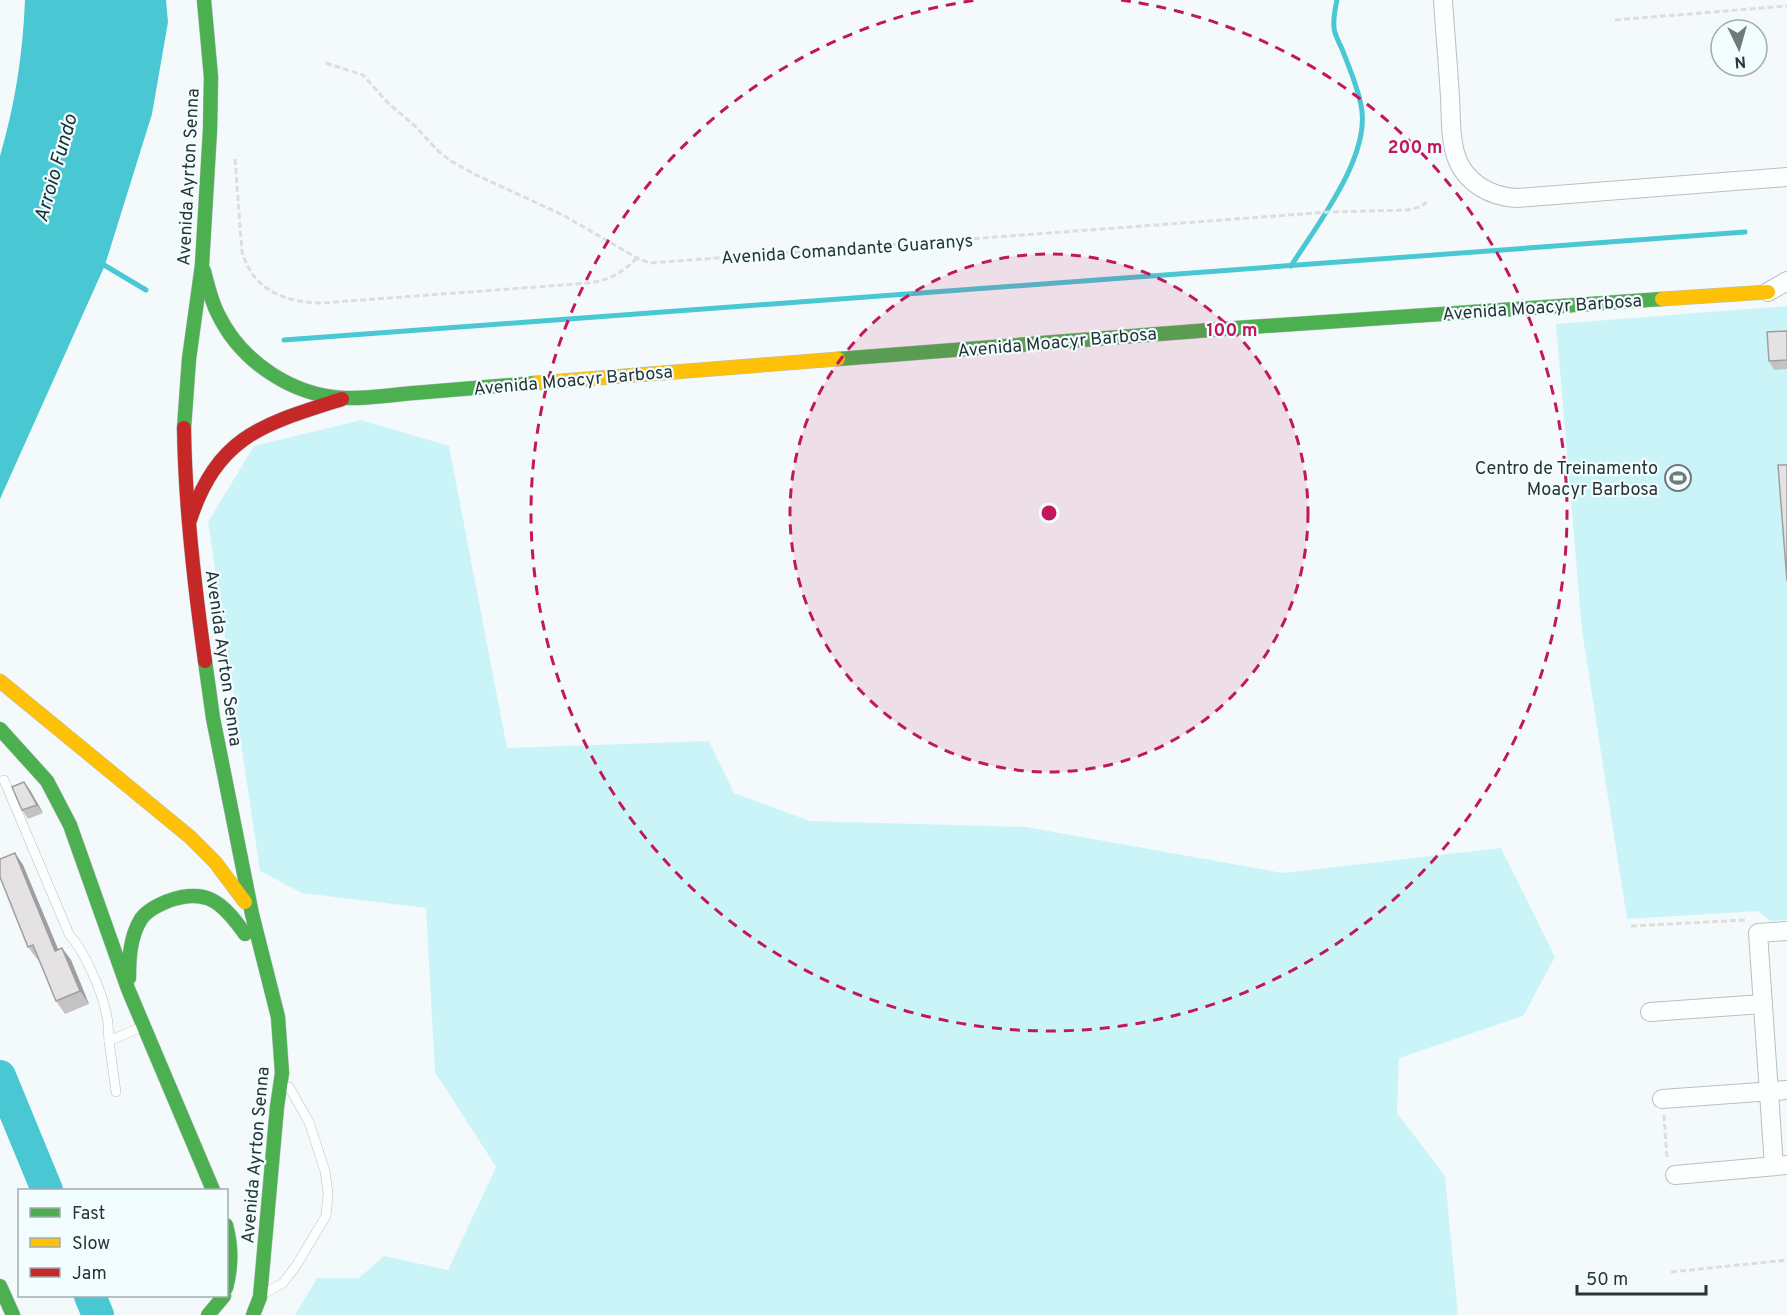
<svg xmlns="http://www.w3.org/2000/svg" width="1787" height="1315" font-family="Overpass,sans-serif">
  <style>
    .green { fill: #cbf4f9 }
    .water { fill: #49c7d2 }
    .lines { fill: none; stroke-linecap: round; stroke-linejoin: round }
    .stream { stroke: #49c7d2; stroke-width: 5 }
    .river { stroke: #49c7d2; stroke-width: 32 }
    .lane-casing { stroke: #b8c0c1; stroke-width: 10 }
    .street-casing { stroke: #b8c0c1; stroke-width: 20 }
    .fast-casing { stroke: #b8c0c1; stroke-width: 15 }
    .slow-casing { stroke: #b8c0c1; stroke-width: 15 }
    .jam-casing { stroke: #b8c0c1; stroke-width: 15 }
    .path { stroke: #dcdede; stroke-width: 3; stroke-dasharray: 6 3; stroke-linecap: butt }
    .lane { stroke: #fdfefe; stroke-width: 9 }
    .street { stroke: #fdfefe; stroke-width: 18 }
    .fast { stroke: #4caf50; stroke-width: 14 }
    .slow { stroke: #ffc107; stroke-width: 14 }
    .jam { stroke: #c62828; stroke-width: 14 }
    .wall { fill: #c4c2c3 }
    .shaded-wall { fill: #a09e9f }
    .building { fill: #e4e2e3; stroke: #a09e9f; stroke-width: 1.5 }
    .ring { fill: none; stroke: #c2185b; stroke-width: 3; stroke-dasharray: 10 8 }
    .labels { text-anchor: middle; stroke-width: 4.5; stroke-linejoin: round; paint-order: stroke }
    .street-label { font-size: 18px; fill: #293436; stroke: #f1fdfe }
    .poi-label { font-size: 18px; fill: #293436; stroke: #f1fdfe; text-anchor: end }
    .water-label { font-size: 20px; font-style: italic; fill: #193033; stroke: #f1fdfe }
    .centre { fill: #c2185b; stroke: #f1fdfe; stroke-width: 3 }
    .ring-label { font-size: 18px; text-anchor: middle; font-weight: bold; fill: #c2185b; stroke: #f1fdfe; stroke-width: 4.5; stroke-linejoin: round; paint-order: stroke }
  </style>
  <rect width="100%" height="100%" fill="#f4fafb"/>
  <g class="green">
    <path d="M1787,306V920L1770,921L1758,911L1627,919L1582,631L1556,324Z"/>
    <path d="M361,420L449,446L507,748L709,741L734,793L810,821L1026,827L1283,873L1501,848L1555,957L1523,1016L1399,1058L1397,1113L1445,1176L1458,1315H295L317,1278H359L384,1256L448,1270L496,1167L435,1072L426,908L302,893L260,871L208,522L254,446Z"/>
  </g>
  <path class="water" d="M25,0H166L168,22L152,114L105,265L0,499V156C15,105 23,53 25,0Z"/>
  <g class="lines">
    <g class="stream">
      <path d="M99,262L146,290"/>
      <path d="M1291,266C1317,225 1372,155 1361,105C1357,85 1349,67 1342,49C1339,42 1334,34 1334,27C1333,18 1335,9 1337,0"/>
      <path d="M284,340L1745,232"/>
    </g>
    <g class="river">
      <path d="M0,1076L47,1190"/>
      <path d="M90,1296L98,1315"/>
    </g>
    <defs>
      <g id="lane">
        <path d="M4,780L69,934C85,952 103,993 107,1017C109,1025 108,1033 109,1041"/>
        <path d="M116,1092L109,1041L139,1028"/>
        <path d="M267,1292L283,1283L296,1266L326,1216L328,1193L325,1171L309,1122L289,1087"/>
      </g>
      <g id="street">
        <path d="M1443,0C1445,32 1448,64 1450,97C1451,116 1450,138 1456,156C1465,183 1491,197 1517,198L1787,177"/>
        <path d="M1768,292L1787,281"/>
        <path d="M1650,1012L1763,1004"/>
        <path d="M1662,1099L1787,1090"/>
        <path d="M1774,1166L1758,933L1787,931"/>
        <path d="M1675,1175L1787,1165"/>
      </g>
      <g id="fast">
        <path d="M204,271C208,286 211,301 218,314C241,362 293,396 345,398C368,399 391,395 414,393C454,390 495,386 536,383"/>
        <path d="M838,359L1236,328L1662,299"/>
        <path d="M184,428L189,359L202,265L210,130L211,77L204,0"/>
        <path d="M205,661L213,718L252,914L278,1017L282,1073L277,1107L260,1297L253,1315"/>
        <path d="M0,729L47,781L70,825L128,989L213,1190"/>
        <path d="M129,978C129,958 130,937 141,919C147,910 158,905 168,901C207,887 223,903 245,934"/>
        <path d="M226,1225C232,1247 232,1266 226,1288"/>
        <path d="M0,1286L13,1315"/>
        <path d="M208,1315L224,1296"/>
      </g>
      <g id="slow">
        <path d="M1662,299L1768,292"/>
        <path d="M536,383L838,359"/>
        <path d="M0,681L190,837L215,862L245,902"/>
      </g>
      <g id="jam">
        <path d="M184,428C185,506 194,583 205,661"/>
        <path d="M190,520C218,435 264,424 342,399"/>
      </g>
    </defs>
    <use href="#lane" class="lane-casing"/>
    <use href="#street" class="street-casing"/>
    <use href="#fast" class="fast-casing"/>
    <use href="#slow" class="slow-casing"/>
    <use href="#jam" class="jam-casing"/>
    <g class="path">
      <path d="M1615,20L1787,6"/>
      <path d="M326,63L363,75L388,103L415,126L438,151L451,161L474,174L563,215L637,258L650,263L1328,212L1408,210L1420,207L1427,202"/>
      <path d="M235,159L242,252C254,291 284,302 322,303L589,283C612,279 620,274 637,258"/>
      <path d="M1631,926L1746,920"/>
      <path d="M1664,1115L1667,1159"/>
      <path d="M1671,1272L1787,1260"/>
    </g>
    <use href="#lane" class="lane"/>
    <use href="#street" class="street"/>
    <use href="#fast" class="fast"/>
    <use href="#slow" class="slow"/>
    <use href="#jam" class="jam"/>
  </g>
  <g class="wall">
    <path d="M1787,332V369L1774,370L1769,361Z"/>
    <path d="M30,790L43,813L28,819L22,810Z"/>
    <path d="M15,853L23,865L58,950L62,948L71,960L89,1004L65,1014L56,1001L38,959H37L28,947Z"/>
  </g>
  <g class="shaded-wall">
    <path d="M24,782L30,790L43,813L37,805Z"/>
    <path d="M15,853L23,865L64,963L55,951Z"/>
    <path d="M62,948L71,960L89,1004L80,991Z"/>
  </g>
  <g class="building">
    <path d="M1787,331V360L1769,361L1767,332Z"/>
    <path d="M1778,465H1787V581Z"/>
    <path d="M24,782L37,805L22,810L12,787Z"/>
    <path d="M15,853L55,951L62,948L80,991L56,1001L33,945L28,947L0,877V859Z"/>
  </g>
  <circle cx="1049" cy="513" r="259" fill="#c2185b" fill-opacity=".12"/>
  <g class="ring">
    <circle cx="1049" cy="513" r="259"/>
    <path d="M1121 0A518 518 0 1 1 977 0"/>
  </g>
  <defs>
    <symbol id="stadium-ring" viewBox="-11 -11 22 22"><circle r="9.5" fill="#f1fdfe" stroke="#70797b" stroke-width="1.5"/><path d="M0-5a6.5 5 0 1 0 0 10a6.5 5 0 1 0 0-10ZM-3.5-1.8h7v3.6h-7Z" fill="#70797b"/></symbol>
  </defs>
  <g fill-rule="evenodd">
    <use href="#stadium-ring" x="1663" y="463" width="30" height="30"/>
  </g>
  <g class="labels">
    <g class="street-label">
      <text transform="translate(188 177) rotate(-87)" y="6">Avenida Ayrton Senna</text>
      <text transform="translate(847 249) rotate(-4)" y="6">Avenida Comandante Guaranys</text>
      <text transform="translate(1542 307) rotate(-4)" y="6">Avenida Moacyr Barbosa</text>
      <text transform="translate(1057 342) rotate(-5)" y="6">Avenida Moacyr Barbosa</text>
      <text transform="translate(573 380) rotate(-5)" y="6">Avenida Moacyr Barbosa</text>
      <text transform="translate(224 658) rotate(82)" y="6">Avenida Ayrton Senna</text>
      <text transform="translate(255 1155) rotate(-85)" y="6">Avenida Ayrton Senna</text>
    </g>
    <g class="poi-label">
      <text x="1658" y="474">Centro de Treinamento<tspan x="1658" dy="21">Moacyr Barbosa</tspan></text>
    </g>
    <g class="water-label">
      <text transform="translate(55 168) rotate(-74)" y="7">Arroio Fundo</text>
    </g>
  </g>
  <circle cx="1049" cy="513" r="9" class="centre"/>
  <g class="ring-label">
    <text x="1415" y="153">200 m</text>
    <text x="1232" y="336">100 m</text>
  </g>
  <rect x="18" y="1189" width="210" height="108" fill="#f1fdfe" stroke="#a1adae" stroke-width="1.5"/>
  <rect x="30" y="1208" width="30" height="9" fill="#4caf50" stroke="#a1adae" stroke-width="1.5"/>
  <text x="72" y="1219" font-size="18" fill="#293436">Fast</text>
  <rect x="30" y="1238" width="30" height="9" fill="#ffc107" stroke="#a1adae" stroke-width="1.5"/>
  <text x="72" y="1249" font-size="18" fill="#293436">Slow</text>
  <rect x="30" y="1268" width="30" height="9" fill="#c62828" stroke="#a1adae" stroke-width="1.5"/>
  <text x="72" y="1279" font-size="18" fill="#293436">Jam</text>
  <g transform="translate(1739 48) rotate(175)"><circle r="28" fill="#f1fdfe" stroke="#a1adae" stroke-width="1.5"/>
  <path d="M0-4.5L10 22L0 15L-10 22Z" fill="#70797b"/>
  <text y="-9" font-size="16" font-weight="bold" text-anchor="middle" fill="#293436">N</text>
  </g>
  <path d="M1577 1285v9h129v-9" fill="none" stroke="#293436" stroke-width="3"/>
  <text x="1586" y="1285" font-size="18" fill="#293436" stroke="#f1fdfe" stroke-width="4.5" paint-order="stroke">50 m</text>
</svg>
